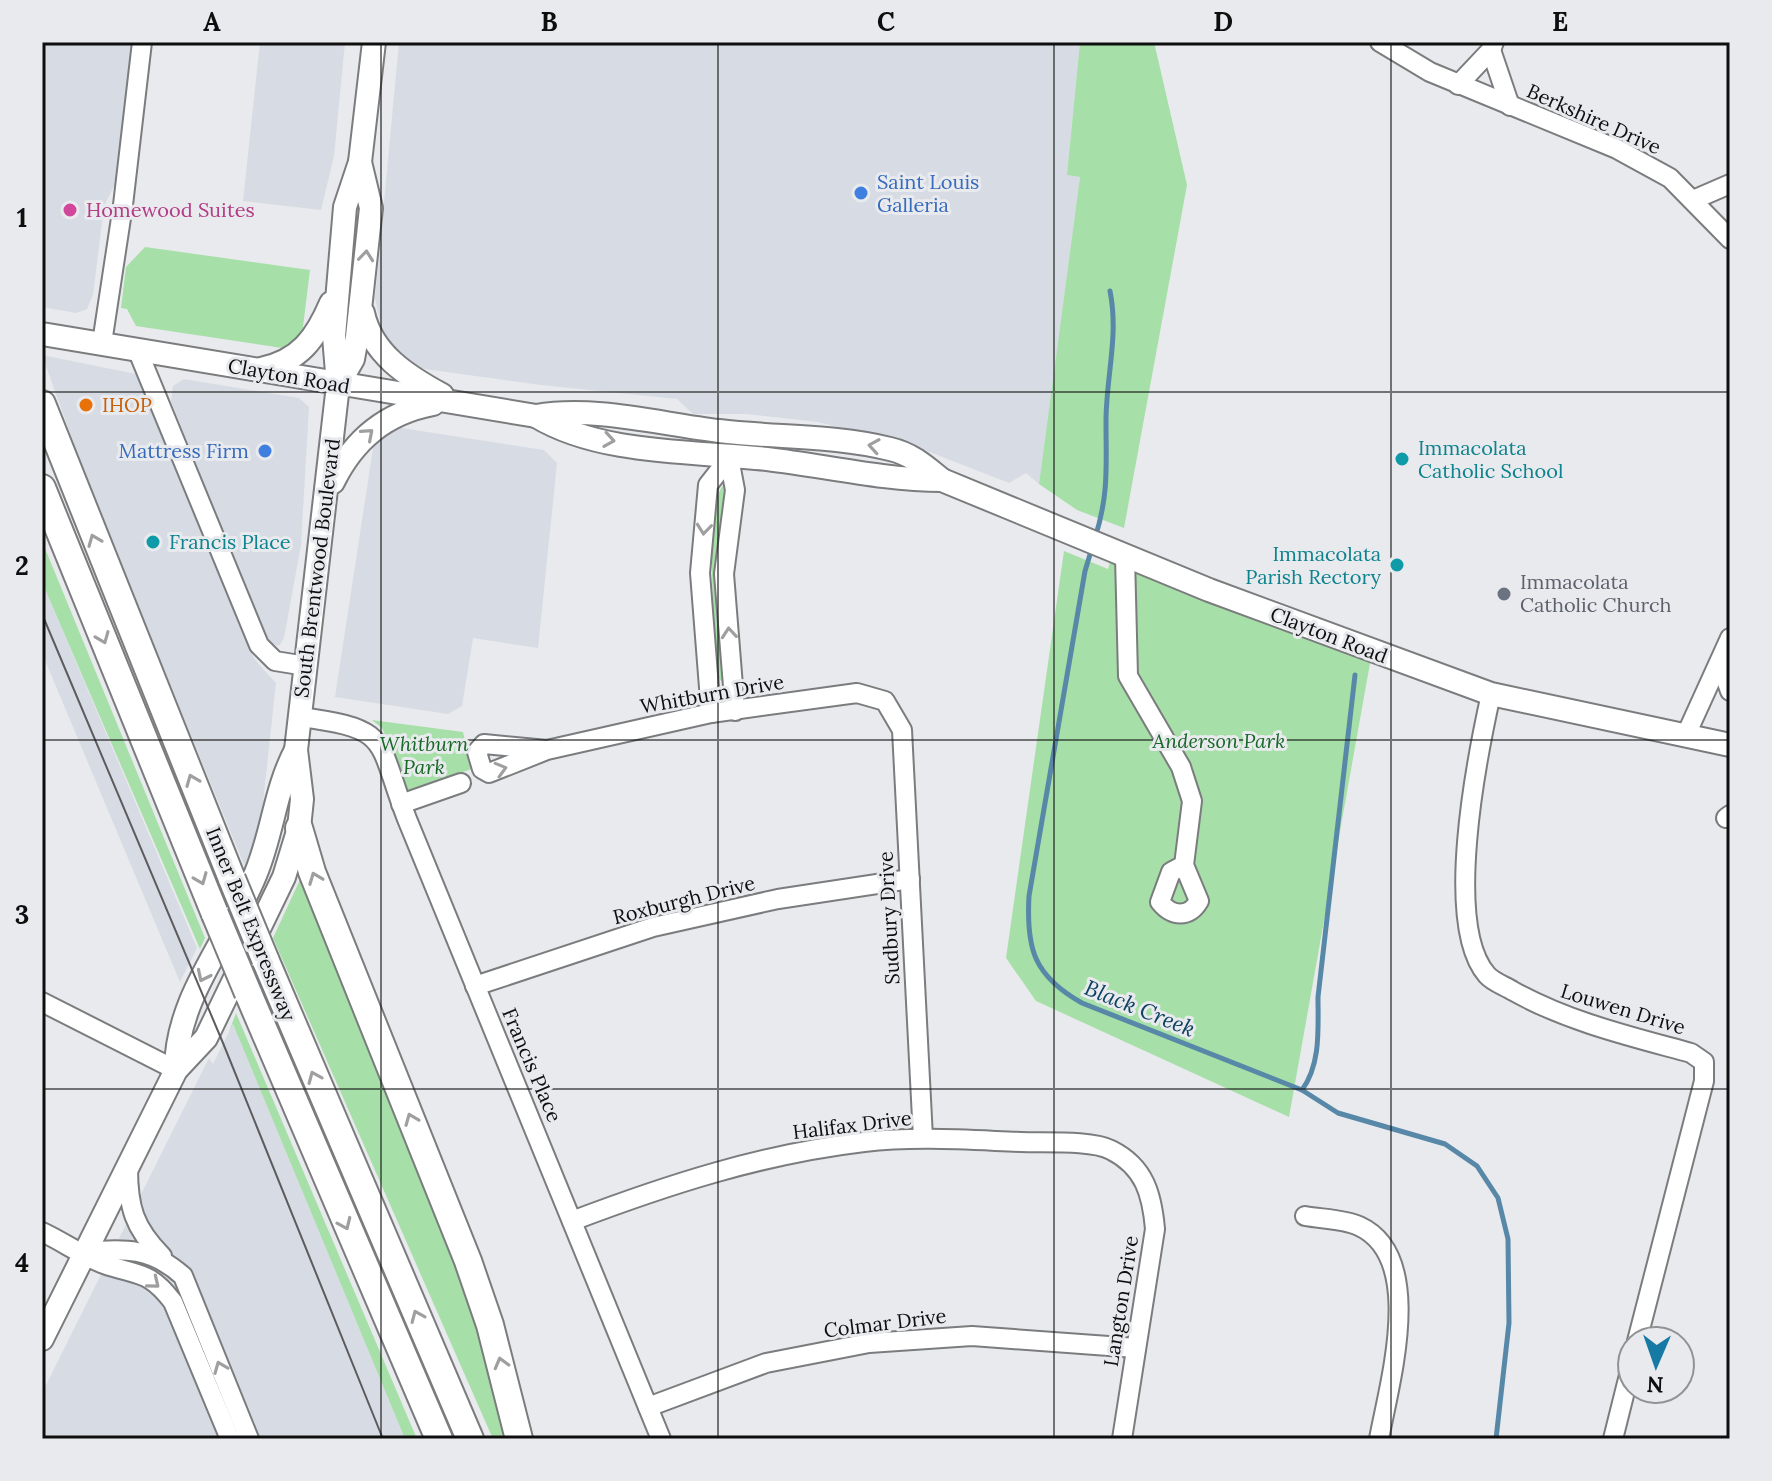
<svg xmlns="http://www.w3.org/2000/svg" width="1772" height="1481" font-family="Lora,serif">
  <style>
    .built { fill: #d7dbe4 }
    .green { fill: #a6dfa8 }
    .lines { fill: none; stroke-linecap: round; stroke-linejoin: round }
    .stream { stroke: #5888a8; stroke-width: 5 }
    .minor-casing { stroke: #7a7c7e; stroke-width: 22 }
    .major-casing { stroke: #7a7c7e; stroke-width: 26 }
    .highway-casing { stroke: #7a7c7e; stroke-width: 30 }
    .minor { stroke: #fff; stroke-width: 18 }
    .major { stroke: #fff; stroke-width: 22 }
    .highway { stroke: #fff; stroke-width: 26 }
    .tram { stroke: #5c5c5e; stroke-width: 2 }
    .highway-bridge-casing { stroke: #7a7c7e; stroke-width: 30; stroke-linecap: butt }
    .highway-bridge { stroke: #fff; stroke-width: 26 }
    .oneway { stroke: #9f9f9f }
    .grid { fill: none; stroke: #0e0e0f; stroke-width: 2; stroke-opacity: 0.55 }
    .shop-dot { fill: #3f7fe0; stroke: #e9eaed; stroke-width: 3 }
    .hotel-dot { fill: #d1479c; stroke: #e9eaed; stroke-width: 3 }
    .food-dot { fill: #e8710a; stroke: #e9eaed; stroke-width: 3 }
    .culture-dot { fill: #0f9aa8; stroke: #e9eaed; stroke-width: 3 }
    .worship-dot { fill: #6b7280; stroke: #e9eaed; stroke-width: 3 }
    .labels { text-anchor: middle; stroke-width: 6; stroke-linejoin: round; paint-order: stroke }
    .street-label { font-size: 20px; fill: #0e0e0f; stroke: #e9eaed }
    .shop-label { font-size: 20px; fill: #366cbe; stroke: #e9eaed; text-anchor: start }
    .hotel-label { font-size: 20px; fill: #b23c85; stroke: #e9eaed; text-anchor: start }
    .food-label { font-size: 20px; fill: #c56008; stroke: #e9eaed; text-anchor: start }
    .culture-label { font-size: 20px; fill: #0d838f; stroke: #e9eaed; text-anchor: start }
    .worship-label { font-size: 20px; fill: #5b616d; stroke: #e9eaed; text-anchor: start }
    .park-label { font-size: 20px; font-style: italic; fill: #186827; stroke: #e9eaed }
    .water-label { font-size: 22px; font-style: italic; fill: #0d4362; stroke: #e9eaed }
    .neatline { fill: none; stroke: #0e0e0f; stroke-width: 3 }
    .grid-label { font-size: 26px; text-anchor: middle; font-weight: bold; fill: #0e0e0f }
  </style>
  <rect width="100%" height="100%" fill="#e9eaed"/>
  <g class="built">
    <path d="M42,42H136L130,111L114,186L104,206L93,295L87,309L76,313L42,307Z"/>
    <path d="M260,42H345L334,156L321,210L243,201Z"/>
    <path d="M399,42H1080L1067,175L1080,177L1039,484L1026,473L1009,483L922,449L818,422L746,414H693L677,399L541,385L425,369L410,363L383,334L375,299Z"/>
    <path d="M42,355L136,374L248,645L255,660L276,683L261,821L245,867L92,494Z"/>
    <path d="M184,379L299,398L309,407L301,545L284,638L279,646L269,643L264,634L171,401L173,386Z"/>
    <path d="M395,427L544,450L557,463L538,648L473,638L462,706L448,714L335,697L374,442Z"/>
    <path d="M42,582L197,948L180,982L42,653Z"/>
    <path d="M233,1024L405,1439H42V1393L209,1058L213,1064Z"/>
  </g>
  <g class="green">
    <path d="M1080,42H1154L1187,185L1124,528L1077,510L1039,484L1080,177L1067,175Z"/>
    <path d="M145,247L310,270L302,335L282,348L136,326L127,309L121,308L126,267Z"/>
    <path d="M724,484H727L728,681L722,682L718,677C715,642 703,507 724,484Z"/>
    <path d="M42,541L205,938L200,949L42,582Z"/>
    <path d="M1064,551L1108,569L1113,552L1372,652L1289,1117L1036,1001L1006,958Z"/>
    <path d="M372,720L463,732L472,769L408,790L382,728Z"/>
    <path d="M304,871L438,1200L512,1439H493L273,938Z"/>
    <path d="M236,1013L417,1439H405L233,1024L229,1032Z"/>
  </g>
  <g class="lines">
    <g class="stream">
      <path d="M1095,538C1109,494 1106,466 1106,421C1106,377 1119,336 1110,291"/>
      <path d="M1092,548L1085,571L1029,896C1026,949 1034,976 1082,1003L1302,1090L1338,1113L1445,1144L1477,1166L1498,1198L1508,1239L1509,1323L1496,1439"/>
      <path d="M1302,1090C1321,1064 1318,1029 1318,997L1355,675"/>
    </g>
    <defs>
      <g id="minor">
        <path d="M1380,42L1430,72L1617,149L1670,178L1730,239"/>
        <path d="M1491,50L1510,106"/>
        <path d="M1458,85L1491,50L1494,42"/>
        <path d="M1693,200L1730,184"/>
        <path d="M102,343L123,205L142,42"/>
        <path d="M137,349L259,645L275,661L306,666"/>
        <path d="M729,458L735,490L724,574L735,711"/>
        <path d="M1125,557L1128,676L1181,767L1192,801L1184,865L1199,901C1189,918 1172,917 1160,902L1171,872L1184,865"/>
        <path d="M1720,663L1730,691"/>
        <path d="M1491,694C1477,757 1443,925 1487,975C1493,982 1505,986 1513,991C1569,1022 1629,1036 1691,1053L1704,1062V1081L1637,1341"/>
        <path d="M711,713L700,573L708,485L729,458"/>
        <path d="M300,717C393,729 376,739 407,819L661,1439"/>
        <path d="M1685,737L1730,638"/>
        <path d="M547,750L489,773L482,769L477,752L484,744L547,750L711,713L857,693L885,701L902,730L923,1138"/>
        <path d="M401,804L461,783"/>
        <path d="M1726,818L1730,815"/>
        <path d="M475,986L653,927L778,899L910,879"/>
        <path d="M42,1002L176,1070"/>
        <path d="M128,1168C128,1207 134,1228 162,1256"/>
        <path d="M1305,1216C1321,1219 1344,1219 1359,1226C1427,1257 1389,1384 1379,1439"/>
        <path d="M572,1221C667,1185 762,1154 864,1142C916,1136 969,1140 1021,1142C1044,1143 1092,1140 1111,1150C1145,1167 1152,1195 1155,1229L1122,1439"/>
        <path d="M42,1232C62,1241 84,1257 104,1264C138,1276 149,1270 173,1302L230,1439"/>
        <path d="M85,1252C125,1248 152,1248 183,1276L249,1439"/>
        <path d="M648,1407L766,1363L869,1343L972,1336L1136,1348"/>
        <path d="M1613,1439L1632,1363"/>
      </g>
      <g id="major">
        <path d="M363,313C372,354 407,376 442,395"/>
        <path d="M42,334L536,416C596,406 659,424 719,431C776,438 834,435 890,449C912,454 926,467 942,480"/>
        <path d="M261,369C300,361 316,338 331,303"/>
        <path d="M338,385L353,359L357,337L371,208L360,162"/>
        <path d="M536,416C600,455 695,451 767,459C826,466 883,480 942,480L1209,590L1491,694L1730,745"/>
        <path d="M333,482C354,439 386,413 433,404"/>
        <path d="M176,1070C176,996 230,939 256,873C273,832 275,789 296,750"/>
        <path d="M42,1339L176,1070L206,1038L284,877L299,828L302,799L296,750L338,385L334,336L345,207L360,162L374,42"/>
      </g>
      <g id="highway">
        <path d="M42,404L232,879"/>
        <path d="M42,488L215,914"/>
        <path d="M299,828L312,872L468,1261L490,1325L519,1439"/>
        <path d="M265,959L470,1439"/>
        <path d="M248,993L439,1439"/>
      </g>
    </defs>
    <use href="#minor" class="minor-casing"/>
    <use href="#major" class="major-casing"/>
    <use href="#highway" class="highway-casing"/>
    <use href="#minor" class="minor"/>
    <use href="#major" class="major"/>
    <use href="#highway" class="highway"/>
    <path class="tram" d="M42,614L223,1043L383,1439"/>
    <defs>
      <g id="highway-bridge">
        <path d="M232,879L265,959"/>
        <path d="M215,914L248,993"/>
      </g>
    </defs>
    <use href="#highway-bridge" class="highway-bridge-casing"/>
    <use href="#highway-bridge" class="highway-bridge"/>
  </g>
  <defs><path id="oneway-chevron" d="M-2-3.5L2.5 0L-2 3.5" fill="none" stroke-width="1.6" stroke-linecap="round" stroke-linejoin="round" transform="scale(2)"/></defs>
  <g class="oneway">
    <use href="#oneway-chevron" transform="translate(366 256) rotate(-84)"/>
    <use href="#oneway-chevron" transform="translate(368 434) rotate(-41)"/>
    <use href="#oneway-chevron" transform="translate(609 440) rotate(9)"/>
    <use href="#oneway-chevron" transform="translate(874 446) rotate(-171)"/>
    <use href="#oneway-chevron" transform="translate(704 529) rotate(96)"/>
    <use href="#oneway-chevron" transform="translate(94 540) rotate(-112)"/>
    <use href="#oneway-chevron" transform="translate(729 633) rotate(-95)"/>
    <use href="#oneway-chevron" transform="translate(103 638) rotate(68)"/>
    <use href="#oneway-chevron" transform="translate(501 769) rotate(-16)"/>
    <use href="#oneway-chevron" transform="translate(192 780) rotate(-112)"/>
    <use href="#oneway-chevron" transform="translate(315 878) rotate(-111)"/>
    <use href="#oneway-chevron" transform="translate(201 879) rotate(68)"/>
    <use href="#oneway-chevron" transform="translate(203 976) rotate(116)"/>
    <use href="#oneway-chevron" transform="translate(314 1077) rotate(-113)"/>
    <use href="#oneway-chevron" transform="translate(411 1119) rotate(-112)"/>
    <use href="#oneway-chevron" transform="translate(345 1224) rotate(66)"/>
    <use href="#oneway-chevron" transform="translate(154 1283) rotate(39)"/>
    <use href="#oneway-chevron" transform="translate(417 1316) rotate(-113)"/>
    <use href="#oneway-chevron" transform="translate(501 1363) rotate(-105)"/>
    <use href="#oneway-chevron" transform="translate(220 1367) rotate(-112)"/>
  </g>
  <path class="grid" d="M381,42V1439M718,42V1439M1054,42V1439M1391,42V1439M42,392H1730M42,740H1730M42,1089H1730"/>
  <g class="shop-dot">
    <circle cx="861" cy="193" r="8"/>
    <circle cx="265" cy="451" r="8"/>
  </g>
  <circle class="hotel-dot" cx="70" cy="210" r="8"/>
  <circle class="food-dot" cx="86" cy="405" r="8"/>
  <g class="culture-dot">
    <circle cx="1402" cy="459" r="8"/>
    <circle cx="153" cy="542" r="8"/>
    <circle cx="1397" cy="565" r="8"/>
  </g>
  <circle class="worship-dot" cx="1504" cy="594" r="8"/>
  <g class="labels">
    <g class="street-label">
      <text transform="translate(1594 119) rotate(24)" y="7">Berkshire Drive</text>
      <text transform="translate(289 376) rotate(10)" y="7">Clayton Road</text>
      <text transform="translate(317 568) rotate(-83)" y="7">South Brentwood Boulevard</text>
      <text transform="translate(1329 635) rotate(21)" y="7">Clayton Road</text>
      <text transform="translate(712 694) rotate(-10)" y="7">Whitburn Drive</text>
      <text transform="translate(684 900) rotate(-14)" y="7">Roxburgh Drive</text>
      <text transform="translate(889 918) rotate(-93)" y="7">Sudbury Drive</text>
      <text transform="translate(251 924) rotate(68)" y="7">Inner Belt Expressway</text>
      <text transform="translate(1623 1009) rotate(17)" y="7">Louwen Drive</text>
      <text transform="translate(532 1065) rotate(67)" y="7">Francis Place</text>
      <text transform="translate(852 1125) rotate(-7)" y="7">Halifax Drive</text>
      <text transform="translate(1121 1301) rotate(-81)" y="7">Langton Drive</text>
      <text transform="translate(885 1323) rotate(-7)" y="7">Colmar Drive</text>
    </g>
    <g class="shop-label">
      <text x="877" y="189">Saint Louis<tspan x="877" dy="23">Galleria</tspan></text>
      <text x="249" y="458" text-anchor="end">Mattress Firm</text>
    </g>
    <g class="hotel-label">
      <text x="86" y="217">Homewood Suites</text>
    </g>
    <g class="food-label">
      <text x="102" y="412">IHOP</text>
    </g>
    <g class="culture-label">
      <text x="1418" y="455">Immacolata<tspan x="1418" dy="23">Catholic School</tspan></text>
      <text x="169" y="549">Francis Place</text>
      <text x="1381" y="561" text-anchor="end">Immacolata<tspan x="1381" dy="23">Parish Rectory</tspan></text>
    </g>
    <g class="worship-label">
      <text x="1520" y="589">Immacolata<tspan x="1520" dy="23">Catholic Church</tspan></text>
    </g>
    <g class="park-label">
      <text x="1219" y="748">Anderson Park</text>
      <text x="424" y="751">Whitburn<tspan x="424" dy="23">Park</tspan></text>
    </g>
    <g class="water-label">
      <text transform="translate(1140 1008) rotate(22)" y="8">Black Creek</text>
    </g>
  </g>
  <rect width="1772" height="1481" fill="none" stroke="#e9eaed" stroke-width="88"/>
  <g transform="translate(1656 1365) rotate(182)"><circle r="38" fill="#e9eaed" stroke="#919294" stroke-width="2"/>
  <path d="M0-6L14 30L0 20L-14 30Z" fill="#167aa5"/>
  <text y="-12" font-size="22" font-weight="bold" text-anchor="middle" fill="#0e0e0f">N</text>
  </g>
  <rect x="44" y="44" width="1684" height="1393" class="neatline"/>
  <g class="grid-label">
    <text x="212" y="31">A</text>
    <text x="549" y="31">B</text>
    <text x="886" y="31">C</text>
    <text x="1223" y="31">D</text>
    <text x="1560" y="31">E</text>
    <text x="22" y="227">1</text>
    <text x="22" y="575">2</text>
    <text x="22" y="924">3</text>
    <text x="22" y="1272">4</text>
  </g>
</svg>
